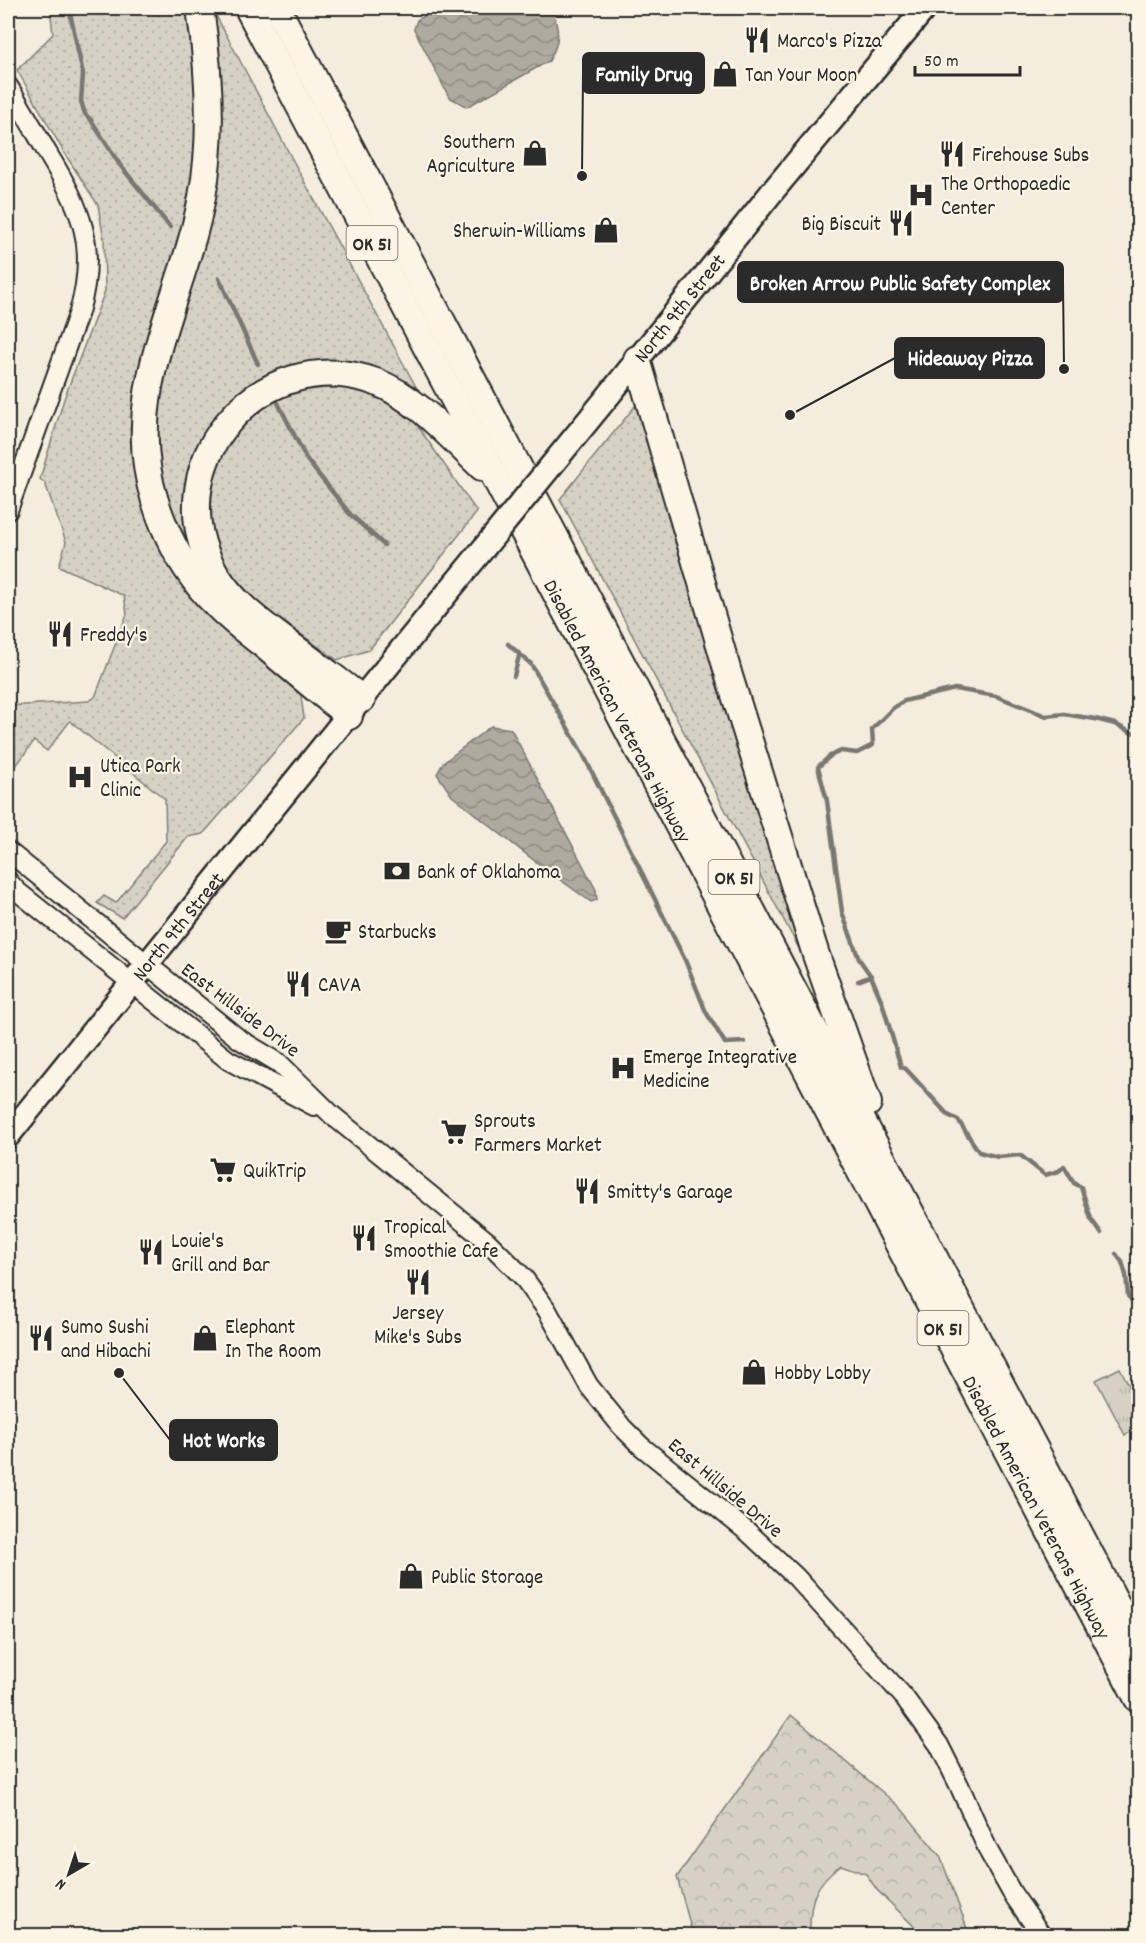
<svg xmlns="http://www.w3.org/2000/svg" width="1146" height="1943" font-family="Dekko,sans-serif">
<defs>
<pattern id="grass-dots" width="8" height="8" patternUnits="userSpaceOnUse" patternTransform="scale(1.5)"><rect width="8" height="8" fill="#d6d1c4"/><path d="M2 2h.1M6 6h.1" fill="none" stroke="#b8b4a9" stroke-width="1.8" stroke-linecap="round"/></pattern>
<pattern id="forest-crowns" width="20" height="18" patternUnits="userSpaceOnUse" patternTransform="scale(1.5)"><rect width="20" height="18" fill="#d6d1c4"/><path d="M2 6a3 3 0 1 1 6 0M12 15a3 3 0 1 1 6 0" fill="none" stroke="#b8b4a9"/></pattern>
<pattern id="park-tufts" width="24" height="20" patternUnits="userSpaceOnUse" patternTransform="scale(1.5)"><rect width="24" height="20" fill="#d6d1c4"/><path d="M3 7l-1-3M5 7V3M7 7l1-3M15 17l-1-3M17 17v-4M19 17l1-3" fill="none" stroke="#b8b4a9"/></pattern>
<pattern id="water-waves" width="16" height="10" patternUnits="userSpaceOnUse" patternTransform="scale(1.5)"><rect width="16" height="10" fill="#afaaa0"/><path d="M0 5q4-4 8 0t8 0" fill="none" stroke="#8f8b83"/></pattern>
</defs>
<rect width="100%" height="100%" fill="#f4edde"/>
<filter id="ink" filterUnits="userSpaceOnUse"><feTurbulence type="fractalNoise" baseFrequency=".0167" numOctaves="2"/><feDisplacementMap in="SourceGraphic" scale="12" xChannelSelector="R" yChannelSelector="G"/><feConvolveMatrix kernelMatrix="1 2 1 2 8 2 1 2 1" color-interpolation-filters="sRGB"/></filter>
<g filter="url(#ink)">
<g fill="url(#grass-dots)" stroke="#807e78" stroke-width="1.5">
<path d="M 50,8 L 188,8 L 198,82 L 200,142 L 185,226 L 136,468 L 147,520 L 172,568 L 219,626 L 300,689 L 304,718 L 203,834 L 188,837 L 122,918 L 97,903 L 104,896 L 116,903 L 166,841 L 165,799 L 70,721 L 47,751 L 34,741 L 8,777 L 8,706 L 89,701 L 95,697 L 127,614 L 124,596 L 59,566 L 66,542 L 45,483 L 40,479 L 64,399 L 105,291 L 104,240 L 98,205 L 65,154 L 17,70 L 53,34 Z"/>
<path d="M 212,8 L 297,168 L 427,407 L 407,390 L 275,378 L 192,484 L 232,612 L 168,522 L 150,413 L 191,268 Z"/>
<path d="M 346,386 L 382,400 L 415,422 L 477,512 L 369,650 L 337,660 L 245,594 L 232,578 L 214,541 L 210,506 L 218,461 L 240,429 L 262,407 L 297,391 Z"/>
<path d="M 635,406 L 642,419 L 804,958 L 560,499 Z"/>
</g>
<path fill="url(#forest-crowns)" stroke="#807e78" stroke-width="1.5" d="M 791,1715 L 900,1807 L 940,1856 L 965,1922 L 968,1935 L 923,1935 L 877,1890 L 866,1874 L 841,1865 C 814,1883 809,1903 810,1935 L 693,1935 L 677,1877 Z"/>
<path fill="url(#park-tufts)" stroke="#807e78" stroke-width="1.5" d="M 1120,1368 L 1138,1403 L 1138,1428 L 1125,1435 L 1096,1380 Z"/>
<g fill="url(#water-waves)" stroke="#7a7771" stroke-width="1.5">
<path d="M 438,8 L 552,8 C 559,30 561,40 549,61 L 467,107 L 449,97 L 414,29 L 417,20 Z"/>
<path d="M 491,726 L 511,729 L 596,890 L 597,900 L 591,902 L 541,866 L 452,796 L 437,774 L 443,763 Z"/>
</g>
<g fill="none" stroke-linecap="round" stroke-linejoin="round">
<g stroke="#7a7771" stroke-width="4.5">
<path d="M 69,8 L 83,74 L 81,101 L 85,114 L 91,120 L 120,165 L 170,227"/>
<path d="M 219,278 L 258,364"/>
<path d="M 278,403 L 307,460 L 350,514 L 384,545"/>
<path d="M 508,644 L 531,664 L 584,756 L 685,960 L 706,1012 L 725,1043 L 744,1042"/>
<path d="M 514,676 L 519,656"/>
<path d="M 858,981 L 871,976"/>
<path d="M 1101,1233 L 1091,1219 L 1081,1187 L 1074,1183 L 1064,1166 L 1059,1171 L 1045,1175 L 1020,1155 L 998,1157 L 979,1152 L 958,1120 L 948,1115 L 906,1069 L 901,1067 L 882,1002 L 871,976 L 859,959 L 842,912 L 827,801 L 818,767 L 830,756 L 841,751 L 857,753 L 873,745 L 872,729 L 893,708 L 904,701 L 955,689 L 996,696 L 1046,716 L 1064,714 L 1095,719 L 1115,724 L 1132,733"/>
<path d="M 1116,1254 L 1122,1262 L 1126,1275 L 1128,1296 L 1135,1304 L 1138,1321"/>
</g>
<g stroke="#2b2b2b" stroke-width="22">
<g id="minor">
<path d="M 8,86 C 22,108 35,131 48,154 C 82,210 98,246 79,312 L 8,510"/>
<path d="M 8,851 L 239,1039 L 279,1063 L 332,1115 L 488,1242 L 523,1277 L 547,1310 L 589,1386 L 622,1427 L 641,1446 L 749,1533 L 796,1577 L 904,1697 L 939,1745 L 959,1785 L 989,1852 L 1012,1893 L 1042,1936"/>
<path d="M 8,881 L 17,891 L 228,1060 L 314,1106"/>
</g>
</g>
<g stroke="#2b2b2b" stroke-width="27">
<g id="major">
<path id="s1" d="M 609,395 L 772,192 L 925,8"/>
<path id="s2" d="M 8,1136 L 434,609"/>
</g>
</g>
<g stroke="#2b2b2b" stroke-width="30">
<g id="highway">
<path d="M 200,8 C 209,69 214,135 202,197 C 183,301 120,392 155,501 C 165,533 180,562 201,588 C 220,611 242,628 265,646 C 293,670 321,693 349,716"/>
<path id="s3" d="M 248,8 L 1138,1699"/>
<path d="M 277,8 L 1138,1645"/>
<path d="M 637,359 L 729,676 L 816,955 L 868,1103"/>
<path d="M 362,699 C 338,681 314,662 289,644 C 263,624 235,605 217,576 C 151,469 259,339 376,382 C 416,397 451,438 482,467"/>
</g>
</g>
<use href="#minor" stroke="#fcf5e5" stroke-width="18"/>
<use href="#major" stroke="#fcf5e5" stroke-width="22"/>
<use href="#highway" stroke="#fcf5e5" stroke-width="26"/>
<g stroke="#2b2b2b" stroke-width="27" stroke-linecap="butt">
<path id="major-bridge" d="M 434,609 L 609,395"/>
</g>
<use href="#major-bridge" stroke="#fcf5e5" stroke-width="22"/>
</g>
</g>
<defs>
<g id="restaurant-bare" transform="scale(2.07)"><path d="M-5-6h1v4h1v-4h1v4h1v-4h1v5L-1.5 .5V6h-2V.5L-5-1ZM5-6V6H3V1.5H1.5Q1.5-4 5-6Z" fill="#2b2b2b" stroke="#fcf5e5" stroke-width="2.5" paint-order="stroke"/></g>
<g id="shop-bare" transform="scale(2.07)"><path d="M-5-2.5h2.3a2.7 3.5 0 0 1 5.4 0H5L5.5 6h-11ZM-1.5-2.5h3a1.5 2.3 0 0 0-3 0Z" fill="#2b2b2b" stroke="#fcf5e5" stroke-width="2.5" paint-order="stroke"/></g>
<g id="hospital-bare" transform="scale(2.07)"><path d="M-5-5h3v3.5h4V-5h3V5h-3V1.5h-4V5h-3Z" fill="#2b2b2b" stroke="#fcf5e5" stroke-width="2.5" paint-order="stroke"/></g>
<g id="bank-bare" transform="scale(2.07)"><path d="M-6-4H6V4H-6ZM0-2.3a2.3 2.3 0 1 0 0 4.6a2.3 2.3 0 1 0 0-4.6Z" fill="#2b2b2b" stroke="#fcf5e5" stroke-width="2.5" paint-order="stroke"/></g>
<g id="cafe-bare" transform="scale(2.07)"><path d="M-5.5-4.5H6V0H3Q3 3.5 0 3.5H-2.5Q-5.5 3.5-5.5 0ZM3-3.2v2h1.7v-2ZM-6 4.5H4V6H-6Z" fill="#2b2b2b" stroke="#fcf5e5" stroke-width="2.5" paint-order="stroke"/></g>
<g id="supermarket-bare" transform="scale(2.07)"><path d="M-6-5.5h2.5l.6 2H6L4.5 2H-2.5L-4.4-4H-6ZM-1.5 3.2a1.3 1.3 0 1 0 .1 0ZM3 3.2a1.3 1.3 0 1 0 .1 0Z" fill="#2b2b2b" stroke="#fcf5e5" stroke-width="2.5" paint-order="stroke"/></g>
</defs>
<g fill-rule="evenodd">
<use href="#restaurant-bare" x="757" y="40"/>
<use href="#shop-bare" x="725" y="74"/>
<use href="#shop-bare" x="535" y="153"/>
<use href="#restaurant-bare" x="952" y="154"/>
<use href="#hospital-bare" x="921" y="195"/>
<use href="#restaurant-bare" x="901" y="223"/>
<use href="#shop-bare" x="606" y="230"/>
<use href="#restaurant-bare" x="60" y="634"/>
<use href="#hospital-bare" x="80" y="777"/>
<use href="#bank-bare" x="397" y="871"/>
<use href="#cafe-bare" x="338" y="931"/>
<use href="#restaurant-bare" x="298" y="984"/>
<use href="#hospital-bare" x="623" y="1068"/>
<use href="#supermarket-bare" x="454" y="1132"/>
<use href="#supermarket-bare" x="223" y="1170"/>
<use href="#restaurant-bare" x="587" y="1191"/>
<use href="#restaurant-bare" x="364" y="1238"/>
<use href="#restaurant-bare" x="151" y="1252"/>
<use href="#restaurant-bare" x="418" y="1282"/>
<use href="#restaurant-bare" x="41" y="1338"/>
<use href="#shop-bare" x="205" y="1338"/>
<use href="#shop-bare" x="754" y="1372"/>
<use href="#shop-bare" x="411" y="1576"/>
</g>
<g text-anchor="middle" stroke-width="4.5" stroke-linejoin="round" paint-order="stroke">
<g fill="#fcf5e5" stroke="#6a6863" stroke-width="1.5">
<rect x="346.5" y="226" width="51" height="34" rx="4.5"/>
<rect x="708.5" y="860" width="51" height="34" rx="4.5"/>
<rect x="917.5" y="1311" width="51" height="34" rx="4.5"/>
</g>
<g font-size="20" font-weight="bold" fill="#2b2b2b">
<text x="372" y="250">OK 51</text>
<text x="734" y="884">OK 51</text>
<text x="943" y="1335">OK 51</text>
</g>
<g font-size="21" fill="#2b2b2b" stroke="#fcf5e5" text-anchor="start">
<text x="777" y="47">Marco's Pizza</text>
<text x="745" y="81">Tan Your Moon</text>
<text x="515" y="148" text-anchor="end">Southern<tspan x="515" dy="24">Agriculture</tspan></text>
<text x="972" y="161">Firehouse Subs</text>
<text x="941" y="190">The Orthopaedic<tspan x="941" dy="24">Center</tspan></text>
<text x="881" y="230" text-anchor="end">Big Biscuit</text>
<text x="586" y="237" text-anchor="end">Sherwin-Williams</text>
<text x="80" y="641">Freddy's</text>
<text x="100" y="772">Utica Park<tspan x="100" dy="24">Clinic</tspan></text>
<text x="417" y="878">Bank of Oklahoma</text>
<text x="358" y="938">Starbucks</text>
<text x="318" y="991">CAVA</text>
<text x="643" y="1063">Emerge Integrative<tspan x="643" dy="24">Medicine</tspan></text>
<text x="474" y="1127">Sprouts<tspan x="474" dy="24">Farmers Market</tspan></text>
<text x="243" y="1177">QuikTrip</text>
<text x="607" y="1198">Smitty's Garage</text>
<text x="384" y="1233">Tropical<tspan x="384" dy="24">Smoothie Cafe</tspan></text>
<text x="171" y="1247">Louie's<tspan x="171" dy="24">Grill and Bar</tspan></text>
<text x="418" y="1319" text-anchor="middle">Jersey<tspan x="418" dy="24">Mike's Subs</tspan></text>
<text x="61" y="1333">Sumo Sushi<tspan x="61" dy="24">and Hibachi</tspan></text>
<text x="225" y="1333">Elephant<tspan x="225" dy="24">In The Room</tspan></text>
<text x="774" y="1379">Hobby Lobby</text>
<text x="431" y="1583">Public Storage</text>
</g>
<g font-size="21" fill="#2b2b2b" stroke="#fcf5e5">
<text dy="7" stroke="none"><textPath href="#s1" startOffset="112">North 9th Street</textPath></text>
<text dy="7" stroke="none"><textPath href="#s3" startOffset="794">Disabled American Veterans Highway</textPath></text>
<text dy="7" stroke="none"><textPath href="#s2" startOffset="270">North 9th Street</textPath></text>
<text transform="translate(241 1009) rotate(37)" y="7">East Hillside Drive</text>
<text transform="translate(726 1487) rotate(40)" y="7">East Hillside Drive</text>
<text dy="7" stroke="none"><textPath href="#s3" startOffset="1694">Disabled American Veterans Highway</textPath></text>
</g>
</g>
<path fill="none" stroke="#2b2b2b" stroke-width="2" d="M582 176L583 73M1064 369L1063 282M790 415L895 358M119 1373L170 1440"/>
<g fill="#2b2b2b" stroke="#fcf5e5" stroke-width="2">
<circle cx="582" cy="176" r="6"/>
<circle cx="1064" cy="369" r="6"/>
<circle cx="790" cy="415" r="6"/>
<circle cx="119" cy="1373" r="6"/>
</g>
<g fill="#2b2b2b" stroke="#2b2b2b" stroke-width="2">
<rect x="583" y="53" width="121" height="40" rx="6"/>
<rect x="738" y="262" width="325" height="40" rx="6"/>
<rect x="895" y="338" width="149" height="40" rx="6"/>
<rect x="170" y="1420" width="107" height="40" rx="6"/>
</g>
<g font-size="22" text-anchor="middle" font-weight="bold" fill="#fff">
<text x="644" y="81">Family Drug</text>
<text x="900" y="290">Broken Arrow Public Safety Complex</text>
<text x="970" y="365">Hideaway Pizza</text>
<text x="224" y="1447">Hot Works</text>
</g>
<rect width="1146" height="1943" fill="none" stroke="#fcf5e5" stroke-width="30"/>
<rect x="15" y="15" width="1116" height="1913" fill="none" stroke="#2b2b2b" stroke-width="2" filter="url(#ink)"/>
<g transform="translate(69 1874) rotate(219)" stroke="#fcf5e5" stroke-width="4.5" paint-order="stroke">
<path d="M0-4.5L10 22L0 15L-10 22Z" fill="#2b2b2b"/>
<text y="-9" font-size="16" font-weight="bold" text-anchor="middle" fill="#2b2b2b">N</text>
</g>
<path d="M915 66v9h105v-9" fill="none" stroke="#2b2b2b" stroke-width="3"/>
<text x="924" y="66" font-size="18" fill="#2b2b2b" stroke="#fcf5e5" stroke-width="4.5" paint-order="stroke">50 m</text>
</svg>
